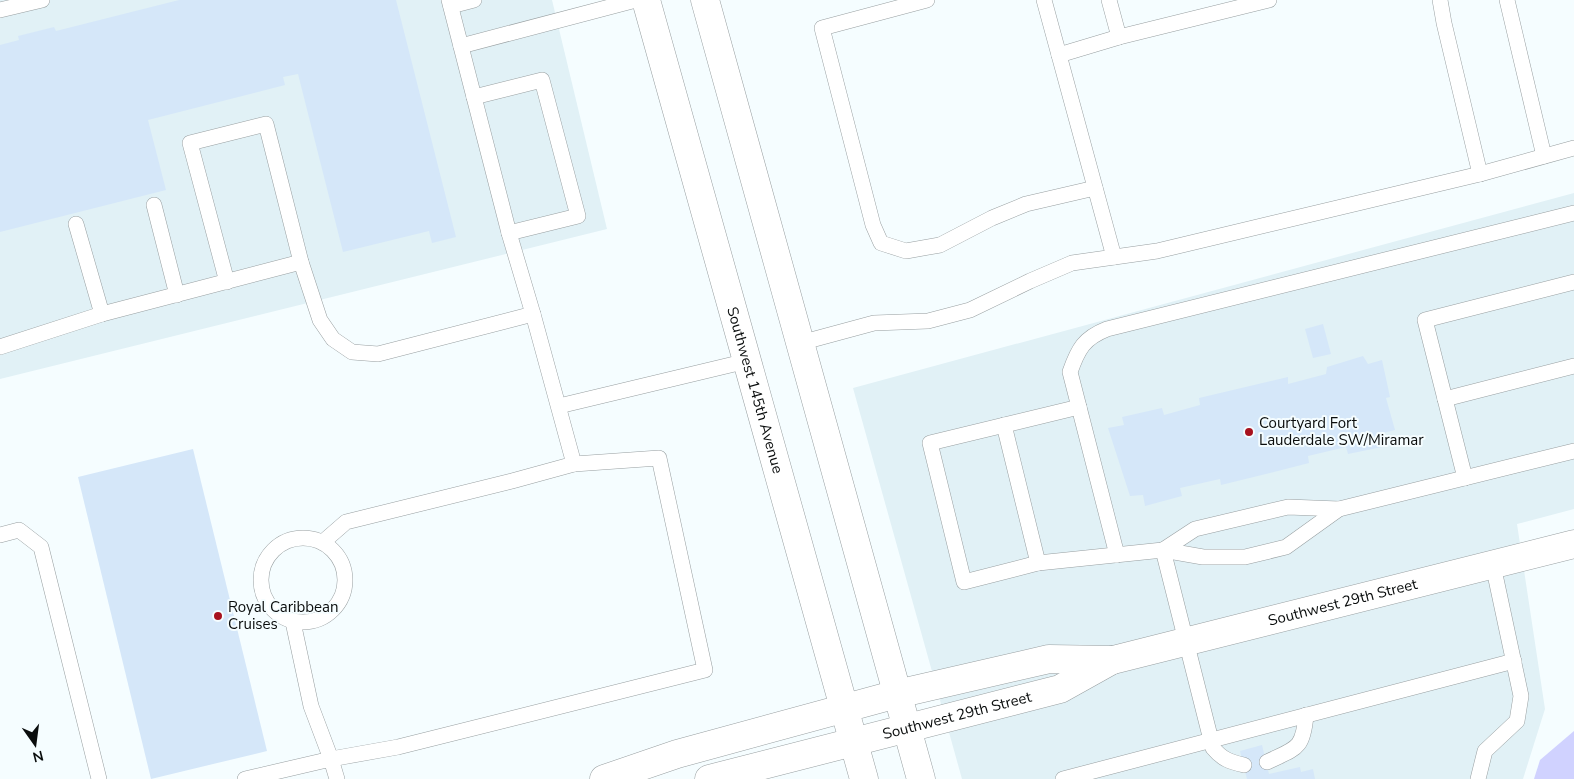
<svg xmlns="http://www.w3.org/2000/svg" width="1574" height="779" font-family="'Nunito Sans',sans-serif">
<rect width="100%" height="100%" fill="#f5fdff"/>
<g fill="#e1f1f6">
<path d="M 0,0 L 552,0 L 607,229 L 0,379 Z"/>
<path d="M 1574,193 L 1574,509 L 1517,524 L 1545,709 L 1523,779 L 962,779 L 853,388 Z"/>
</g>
<path fill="#d0d2ff" d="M 1574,731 L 1574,779 L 1534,779 L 1540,760 Z"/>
<g fill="#d5e7f9">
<path d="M 179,0 L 396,0 L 456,237 L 432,243 L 429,231 L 343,252 L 298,74 L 283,77 L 285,85 L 148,120 L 166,190 L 0,232 L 0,45 L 19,40 L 18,36 L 54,27 L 56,31 Z"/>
<path d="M 1323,324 L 1331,354 L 1313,358 L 1305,329 Z"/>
<path d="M 1363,356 L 1368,364 L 1382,360 L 1390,397 L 1386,398 L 1395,430 L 1383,433 L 1387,446 L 1348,454 L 1346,447 L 1308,456 L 1309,463 L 1274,472 L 1221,485 L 1220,479 L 1180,488 L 1182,496 L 1145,506 L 1143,495 L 1130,496 L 1108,428 L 1124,425 L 1122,417 L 1162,408 L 1164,415 L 1200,405 L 1199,398 L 1288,377 L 1288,384 L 1326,374 L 1327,367 Z"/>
<path d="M 193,449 L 267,751 L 151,779 L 78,477 Z"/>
<path d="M 1262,745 L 1269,774 L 1300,767 L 1301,772 L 1313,769 L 1315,779 L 1247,779 L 1240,751 Z"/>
</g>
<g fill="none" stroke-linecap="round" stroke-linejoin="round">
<g stroke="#989fa1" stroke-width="16">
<g id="service">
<path d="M 927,0 L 822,28 L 873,225 L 881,243 L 906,251 L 940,245 L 992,218 L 1026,204 L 1095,188"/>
<path d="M 1044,0 L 1114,257"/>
<path d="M 1109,0 L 1119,37"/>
<path d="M 1440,0 L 1444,23 L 1480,174"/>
<path d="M 1507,0 L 1544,156"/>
<path d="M 451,6 L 474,0"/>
<path d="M 0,10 L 42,0"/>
<path d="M 461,46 L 636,0"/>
<path d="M 1059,55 L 1119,37 L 1269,0"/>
<path d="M 474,97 L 542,80 L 578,216 L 509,233"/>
<path d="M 154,205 L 177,295"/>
<path d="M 76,224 L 102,314"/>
<path d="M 227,282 L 190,143 L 266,124 L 301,262 L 320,320 L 333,339 L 352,352 L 378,354 L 533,314"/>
<path d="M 800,343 L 874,323 L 928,321 L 970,310 L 1030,281 L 1072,263 L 1157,251 L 1480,174 L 1574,148"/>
<path d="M 0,347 L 102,314 L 301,262"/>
<path d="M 1445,399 L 1574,366"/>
<path d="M 559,406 L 747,361"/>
<path d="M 1079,407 L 930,443 L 964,582 L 1038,563 L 1163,550 L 1203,557 L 1245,557 L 1286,547 L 1339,509"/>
<path d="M 1004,425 L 1038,563"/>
<path d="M 1465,478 L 1425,320 L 1574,282"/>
<path d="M 0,535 L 19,530 L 41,547 L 99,779"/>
<circle cx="303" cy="580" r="42"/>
<path d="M 323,542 L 346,522 L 512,481 L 574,464 L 533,314 L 509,233 L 449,0"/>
<path d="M 1163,550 L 1195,529 L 1288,507 L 1339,509 L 1574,451"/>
<path d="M 1163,550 L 1213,748 C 1222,759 1230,762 1244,765"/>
<path d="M 1117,555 L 1070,372 C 1078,349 1084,338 1107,329 L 1574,213"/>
<path d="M 293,622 L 311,706 L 331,759 L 398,747 L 705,670 L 659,458 L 574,464"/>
<path d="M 1267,762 C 1296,748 1303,750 1306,715"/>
<path d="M 245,779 L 331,759 L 337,779"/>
<path d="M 1063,779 L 1514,661"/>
<path d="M 1478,779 L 1485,751 L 1517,721 L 1521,696 L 1493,565"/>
</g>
</g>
<g stroke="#989fa1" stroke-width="29">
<g id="minor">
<path id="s1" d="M 604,779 L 677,754 L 897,694 L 1049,659 L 1113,660 L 1574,544"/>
<path id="s2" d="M 709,779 L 1060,689 L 1112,660"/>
</g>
</g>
<g stroke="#989fa1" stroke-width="29">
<g id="tertiary">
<path id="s3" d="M 646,0 L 864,779"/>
<path d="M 705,0 L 921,779"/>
</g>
</g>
<use href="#service" stroke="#fff" stroke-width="15"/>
<use href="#minor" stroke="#fff" stroke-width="28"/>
<use href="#tertiary" stroke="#fff" stroke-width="28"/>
</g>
<g fill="#a7111e" stroke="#f5fdff" stroke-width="2">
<circle cx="1249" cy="432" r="5"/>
<circle cx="218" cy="616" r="5"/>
</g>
<g text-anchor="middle" stroke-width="4" stroke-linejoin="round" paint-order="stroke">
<g font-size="15" fill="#0a0d0d" stroke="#f5fdff">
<text dy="5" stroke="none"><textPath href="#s3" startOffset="405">Southwest 145th Avenue</textPath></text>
<text dy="5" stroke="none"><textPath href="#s1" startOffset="762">Southwest 29th Street</textPath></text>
<text dy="5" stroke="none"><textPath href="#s2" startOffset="256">Southwest 29th Street</textPath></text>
</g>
<g font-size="15" fill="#0a0d0d" stroke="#f5fdff" text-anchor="start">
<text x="1259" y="428">Courtyard Fort<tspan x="1259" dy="17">Lauderdale SW/Miramar</tspan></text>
<text x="228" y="612">Royal Caribbean<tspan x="228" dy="17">Cruises</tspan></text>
</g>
</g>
<g transform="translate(35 744) rotate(166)" stroke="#f5fdff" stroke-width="4" paint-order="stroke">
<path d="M0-4L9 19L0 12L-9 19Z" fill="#0a0d0d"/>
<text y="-8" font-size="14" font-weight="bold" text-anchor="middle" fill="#0a0d0d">N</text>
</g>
</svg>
